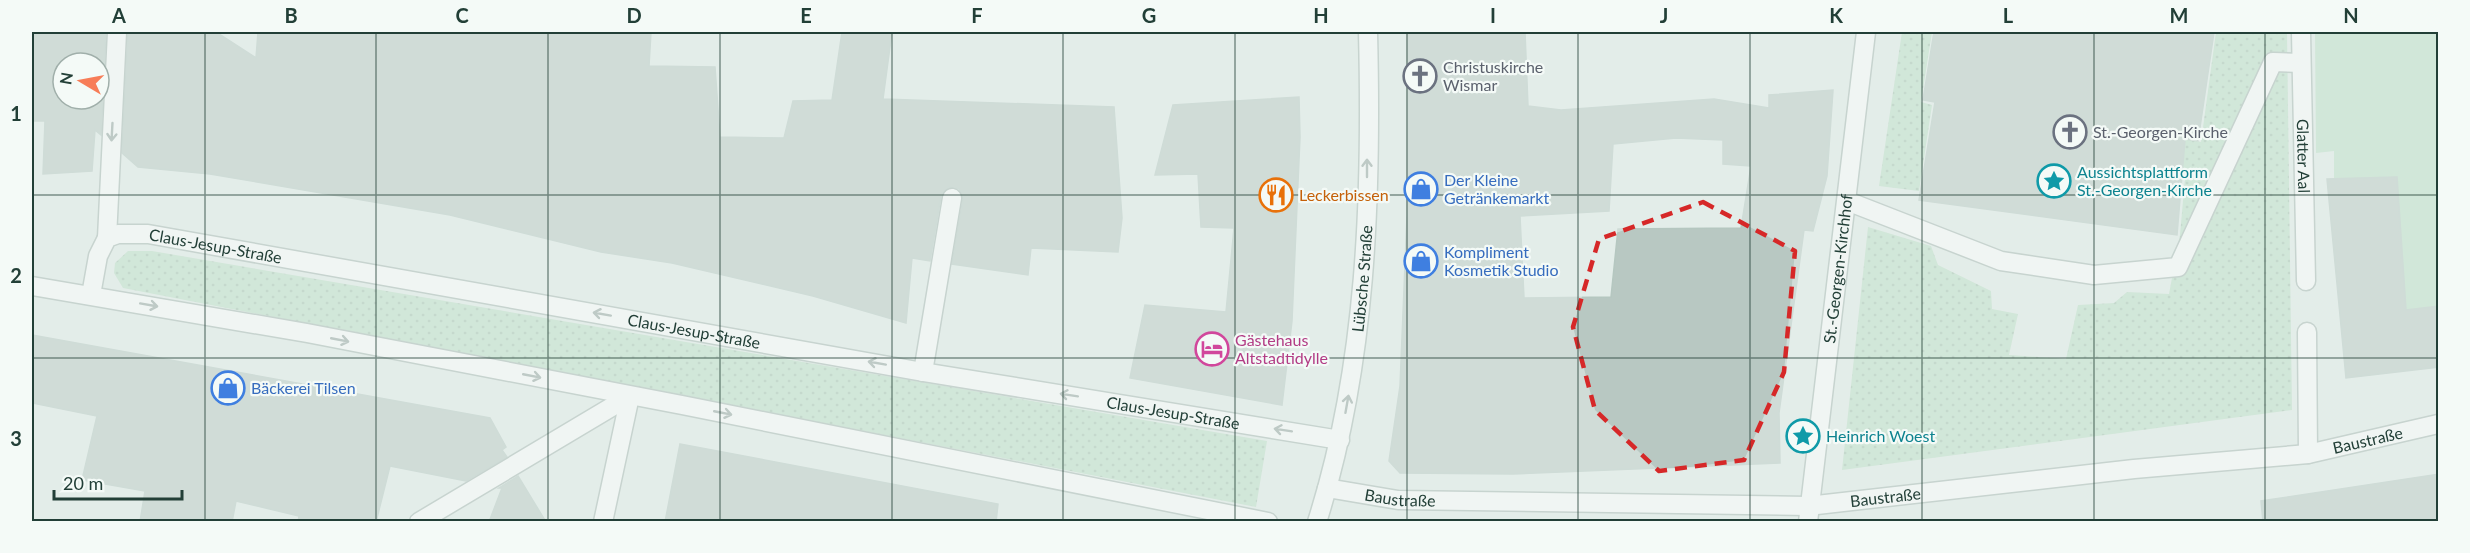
<svg xmlns="http://www.w3.org/2000/svg" width="2470" height="553" font-family="Lato,sans-serif">
<defs>
<pattern id="grass-dots" width="8" height="8" patternUnits="userSpaceOnUse" patternTransform="scale(1.5)"><rect width="8" height="8" fill="#bbdfc5"/><path d="M2 2h.1M6 6h.1" fill="none" stroke="#a0c0aa" stroke-width="1.8" stroke-linecap="round"/></pattern>
</defs>
<rect width="100%" height="100%" fill="#e3ede9"/>
<g fill="url(#grass-dots)">
<path d="M 1902,32 L 1932,32 L 1921,102 L 1932,105 L 1919,191 L 1879,186 Z"/>
<path d="M 2216,32 L 2287,32 L 2292,410 L 1842,470 L 1868,227 L 1931,246 L 1938,265 L 1991,291 L 1992,309 L 2018,314 L 2009,355 L 2066,359 L 2078,305 L 2114,303 L 2127,292 L 2169,294 L 2180,235 L 2185,178 L 2179,177 L 2184,138 L 2201,142 Z"/>
<path d="M 128,251 L 152,251 L 1267,441 L 1256,507 L 123,288 L 114,273 L 115,263 Z"/>
</g>
<path fill="#bbdfc5" d="M 2315,32 L 2438,32 L 2438,306 L 2406,310 L 2397,177 L 2334,179 L 2334,151 L 2316,153 Z"/>
<g fill="#b8c8c2" stroke="#b5c7c0" stroke-width="1.5" fill-rule="evenodd">
<path d="M 32,32 L 106,32 L 101,135 L 95,130 L 92,171 L 43,174 L 45,121 L 32,121 ZM 63,63 L 99,63 L 99,99 L 63,99 Z"/>
<path d="M 128,32 L 216,32 L 256,58 L 258,32 L 651,32 L 649,66 L 715,67 L 720,137 L 784,138 L 793,101 L 832,100 L 842,32 L 892,32 L 883,99 L 1114,107 L 1122,218 L 1118,252 L 1031,248 L 1028,275 L 952,264 L 963,199 L 959,189 L 949,187 L 941,196 L 930,261 L 912,258 L 906,323 L 813,296 L 672,263 L 601,252 L 450,215 L 210,174 L 138,167 L 122,153 Z"/>
<path d="M 1407,32 L 1525,32 L 1528,106 L 1561,110 L 1714,99 L 1769,108 L 1769,95 L 1833,90 L 1827,176 L 1813,231 L 1804,230 L 1779,413 L 1780,463 L 1513,474 L 1400,473 L 1389,461 L 1400,386 L 1407,216 ZM 1676,138 L 1723,140 L 1723,164 L 1751,166 L 1741,228 L 1618,229 L 1611,297 L 1524,298 L 1520,216 L 1609,211 L 1613,144 Z"/>
<path d="M 1934,32 L 2214,32 L 2198,141 L 2185,139 L 2177,235 L 1919,200 L 1935,102 L 1923,100 Z"/>
<path d="M 1299,97 L 1300,137 L 1292,321 L 1282,405 L 1130,378 L 1145,305 L 1226,312 L 1234,228 L 1201,227 L 1198,174 L 1155,175 L 1173,105 Z"/>
<path d="M 2397,177 L 2406,310 L 2439,306 L 2439,367 L 2346,378 L 2327,179 Z"/>
<path d="M 32,335 L 490,418 L 506,447 L 502,450 L 507,457 L 466,481 L 390,466 L 376,522 L 298,522 L 299,516 L 236,501 L 232,522 L 140,522 L 145,491 L 82,480 L 97,416 L 32,403 Z"/>
<path d="M 680,444 L 998,504 L 996,522 L 665,522 Z"/>
<path d="M 2439,474 L 2439,522 L 2263,522 L 2261,501 Z"/>
<path d="M 518,476 L 546,522 L 489,522 L 502,488 L 499,488 Z"/>
</g>
<g fill="none" stroke-linecap="round" stroke-linejoin="round">
<g stroke="#a5b5b0" stroke-width="21">
<g id="service">
<path d="M 1847,201 L 2001,261 L 2094,275 L 2178,267 L 2273,62 L 2301,63"/>
<path d="M 923,372 L 952,198"/>
<path d="M 419,522 L 630,396"/>
</g>
</g>
<g stroke="#a5b5b0" stroke-width="21">
<g id="pedestrian">
<path id="s1" d="M 2301,32 L 2306,281"/>
<path d="M 2307,332 L 2308,454"/>
</g>
</g>
<g stroke="#a5b5b0" stroke-width="21">
<g id="minor">
<path d="M 107,238 L 117,32"/>
<path d="M 32,286 L 307,333 L 682,405 L 1268,522"/>
<path id="s2" d="M 91,295 L 98,256 L 107,238 L 118,234 L 148,234 L 923,372 L 1340,440"/>
<path id="s3" d="M 1327,488 L 1398,500 L 1808,506 L 2134,469 L 2308,454 L 2438,424"/>
<path d="M 603,522 L 630,396"/>
<path id="s4" d="M 1317,522 C 1367,365 1372,195 1368,32"/>
<path id="s5" d="M 1808,522 L 1866,32"/>
</g>
</g>
<use href="#service" stroke="#fff" stroke-width="18"/>
<use href="#pedestrian" stroke="#fff" stroke-width="18"/>
<use href="#minor" stroke="#fff" stroke-width="18"/>
</g>
<defs><path id="oneway-shaft" d="M-6 0H5M1.5-3L5.5 0L1.5 3" fill="none" stroke-width="1.6" stroke-linecap="round" stroke-linejoin="round" transform="scale(1.5)"/></defs>
<g stroke="#909f9b">
<use href="#oneway-shaft" transform="translate(112 132) rotate(93)"/>
<use href="#oneway-shaft" transform="translate(1367 168) rotate(-90)"/>
<use href="#oneway-shaft" transform="translate(149 305) rotate(10)"/>
<use href="#oneway-shaft" transform="translate(602 314) rotate(-170)"/>
<use href="#oneway-shaft" transform="translate(340 340) rotate(11)"/>
<use href="#oneway-shaft" transform="translate(877 363) rotate(-170)"/>
<use href="#oneway-shaft" transform="translate(532 376) rotate(11)"/>
<use href="#oneway-shaft" transform="translate(1069 395) rotate(-171)"/>
<use href="#oneway-shaft" transform="translate(1347 404) rotate(-80)"/>
<use href="#oneway-shaft" transform="translate(723 413) rotate(11)"/>
<use href="#oneway-shaft" transform="translate(1283 430) rotate(-171)"/>
</g>
<path d="M0 0H2470V553H0ZM 1703,202 L 1795,251 L 1784,372 L 1744,460 L 1659,471 L 1595,410 L 1573,327 L 1599,239 Z" fill="#e3ede9" fill-opacity=".55" fill-rule="evenodd"/>
<path fill="none" stroke="#d62828" stroke-width="4.5" stroke-dasharray="12 8" stroke-linejoin="round" d="M 1703,202 L 1795,251 L 1784,372 L 1744,460 L 1659,471 L 1595,410 L 1573,327 L 1599,239 Z"/>
<path fill="none" stroke="#223f37" stroke-width="1.5" stroke-opacity="0.55" d="M 205,32 L 205,522M 376,32 L 376,522M 548,32 L 548,522M 720,32 L 720,522M 892,32 L 892,522M 1063,32 L 1063,522M 1235,32 L 1235,522M 1407,32 L 1407,522M 1578,32 L 1578,522M 1750,32 L 1750,522M 1922,32 L 1922,522M 2094,32 L 2094,522M 2265,32 L 2265,522M 32,195 L 2438,195M 32,358 L 2438,358"/>
<defs>
<g id="church-ring" transform="scale(1.725)"><circle r="9.5" fill="#f4faf7" stroke="#6b7280" stroke-width="1.5"/><path d="M-1.2-6h2.4v3.5h3.3v2.4h-3.3V6h-2.4V-.1h-3.3v-2.4h3.3Z" fill="#6b7280"/></g>
<g id="sight-ring" transform="scale(1.725)"><circle r="9.5" fill="#f4faf7" stroke="#0f9aa8" stroke-width="1.5"/><path d="M0-6L1.8-2.2L6-1.7L2.9 1.2L3.7 5.4L0 3.3L-3.7 5.4L-2.9 1.2L-6-1.7L-1.8-2.2Z" fill="#0f9aa8"/></g>
<g id="shop-ring" transform="scale(1.725)"><circle r="9.5" fill="#f4faf7" stroke="#3f7fe0" stroke-width="1.5"/><path d="M-5-2.5h2.3a2.7 3.5 0 0 1 5.4 0H5L5.5 6h-11ZM-1.5-2.5h3a1.5 2.3 0 0 0-3 0Z" fill="#3f7fe0"/></g>
<g id="restaurant-ring" transform="scale(1.725)"><circle r="9.5" fill="#f4faf7" stroke="#e8710a" stroke-width="1.5"/><path d="M-5-6h1v4h1v-4h1v4h1v-4h1v5L-1.5 .5V6h-2V.5L-5-1ZM5-6V6H3V1.5H1.5Q1.5-4 5-6Z" fill="#e8710a"/></g>
<g id="hotel-ring" transform="scale(1.725)"><circle r="9.5" fill="#f4faf7" stroke="#d1479c" stroke-width="1.5"/><path d="M-6-4.5h1.5V1H6V5H4.5V3h-9V5H-6ZM-4 0a1.8 1.8 0 1 1 3.6 0ZM.5 0V-2.5h3Q6-2.5 6 0Z" fill="#d1479c"/></g>
</defs>
<g fill-rule="evenodd">
<use href="#church-ring" x="1420" y="76"/>
<use href="#church-ring" x="2070" y="132"/>
<use href="#sight-ring" x="2054" y="181"/>
<use href="#shop-ring" x="1421" y="189"/>
<use href="#restaurant-ring" x="1276" y="195"/>
<use href="#shop-ring" x="1421" y="261"/>
<use href="#hotel-ring" x="1212" y="349"/>
<use href="#shop-ring" x="228" y="388"/>
<use href="#sight-ring" x="1803" y="436"/>
</g>
<g text-anchor="middle" stroke-width="4.5" stroke-linejoin="round" paint-order="stroke">
<g font-size="16" fill="#5b616d" stroke="#f4faf7" text-anchor="start">
<text x="1443" y="73">Christuskirche<tspan x="1443" dy="18">Wismar</tspan></text>
<text x="2093" y="138">St.-Georgen-Kirche</text>
</g>
<g font-size="16" fill="#223f37" stroke="#f4faf7">
<text dy="6" stroke="none"><textPath href="#s1" startOffset="124">Glatter Aal</textPath></text>
<text dy="6" stroke="none"><textPath href="#s2" startOffset="170">Claus-Jesup-Straße</textPath></text>
<text dy="6" stroke="none"><textPath href="#s5" startOffset="255">St.-Georgen-Kirchhof</textPath></text>
<text dy="6" stroke="none"><textPath href="#s4" startOffset="248">Lübsche Straße</textPath></text>
<text dy="6" stroke="none"><textPath href="#s2" startOffset="656">Claus-Jesup-Straße</textPath></text>
<text dy="6" stroke="none"><textPath href="#s2" startOffset="1142">Claus-Jesup-Straße</textPath></text>
<text dy="6" stroke="none"><textPath href="#s3" startOffset="1046">Baustraße</textPath></text>
<text dy="6" stroke="none"><textPath href="#s3" startOffset="74">Baustraße</textPath></text>
<text dy="6" stroke="none"><textPath href="#s3" startOffset="560">Baustraße</textPath></text>
</g>
<g font-size="16" fill="#0d838f" stroke="#f4faf7" text-anchor="start">
<text x="2077" y="178">Aussichtsplattform<tspan x="2077" dy="18">St.-Georgen-Kirche</tspan></text>
<text x="1826" y="442">Heinrich Woest</text>
</g>
<g font-size="16" fill="#366cbe" stroke="#f4faf7" text-anchor="start">
<text x="1444" y="186">Der Kleine<tspan x="1444" dy="18">Getränkemarkt</tspan></text>
<text x="1444" y="258">Kompliment<tspan x="1444" dy="18">Kosmetik Studio</tspan></text>
<text x="251" y="394">Bäckerei Tilsen</text>
</g>
<g font-size="16" fill="#c56008" stroke="#f4faf7" text-anchor="start">
<text x="1299" y="201">Leckerbissen</text>
</g>
<g font-size="16" fill="#b23c85" stroke="#f4faf7" text-anchor="start">
<text x="1235" y="346">Gästehaus<tspan x="1235" dy="18">Altstadtidylle</tspan></text>
</g>
</g>
<rect width="2470" height="553" fill="none" stroke="#f4faf7" stroke-width="66"/>
<g transform="translate(81 81) rotate(280)"><circle r="28" fill="#f4faf7" stroke="#a0afaa" stroke-width="1.5"/>
<path d="M0-4.5L10 22L0 15L-10 22Z" fill="#f77d58"/>
<text y="-9" font-size="16" font-weight="bold" text-anchor="middle" fill="#223f37">N</text>
</g>
<path d="M54 490v9h128v-9" fill="none" stroke="#223f37" stroke-width="3"/>
<text x="63" y="490" font-size="18" fill="#223f37" stroke="#f4faf7" stroke-width="4.5" paint-order="stroke">20 m</text>
<rect x="33" y="33" width="2404" height="487" fill="none" stroke="#223f37" stroke-width="2"/>
<g font-size="20" text-anchor="middle" font-weight="bold" fill="#223f37">
<text x="119" y="23">A</text>
<text x="291" y="23">B</text>
<text x="462" y="23">C</text>
<text x="634" y="23">D</text>
<text x="806" y="23">E</text>
<text x="977" y="23">F</text>
<text x="1149" y="23">G</text>
<text x="1321" y="23">H</text>
<text x="1493" y="23">I</text>
<text x="1664" y="23">J</text>
<text x="1836" y="23">K</text>
<text x="2008" y="23">L</text>
<text x="2179" y="23">M</text>
<text x="2351" y="23">N</text>
<text x="16" y="121">1</text>
<text x="16" y="283">2</text>
<text x="16" y="446">3</text>
</g>
</svg>
